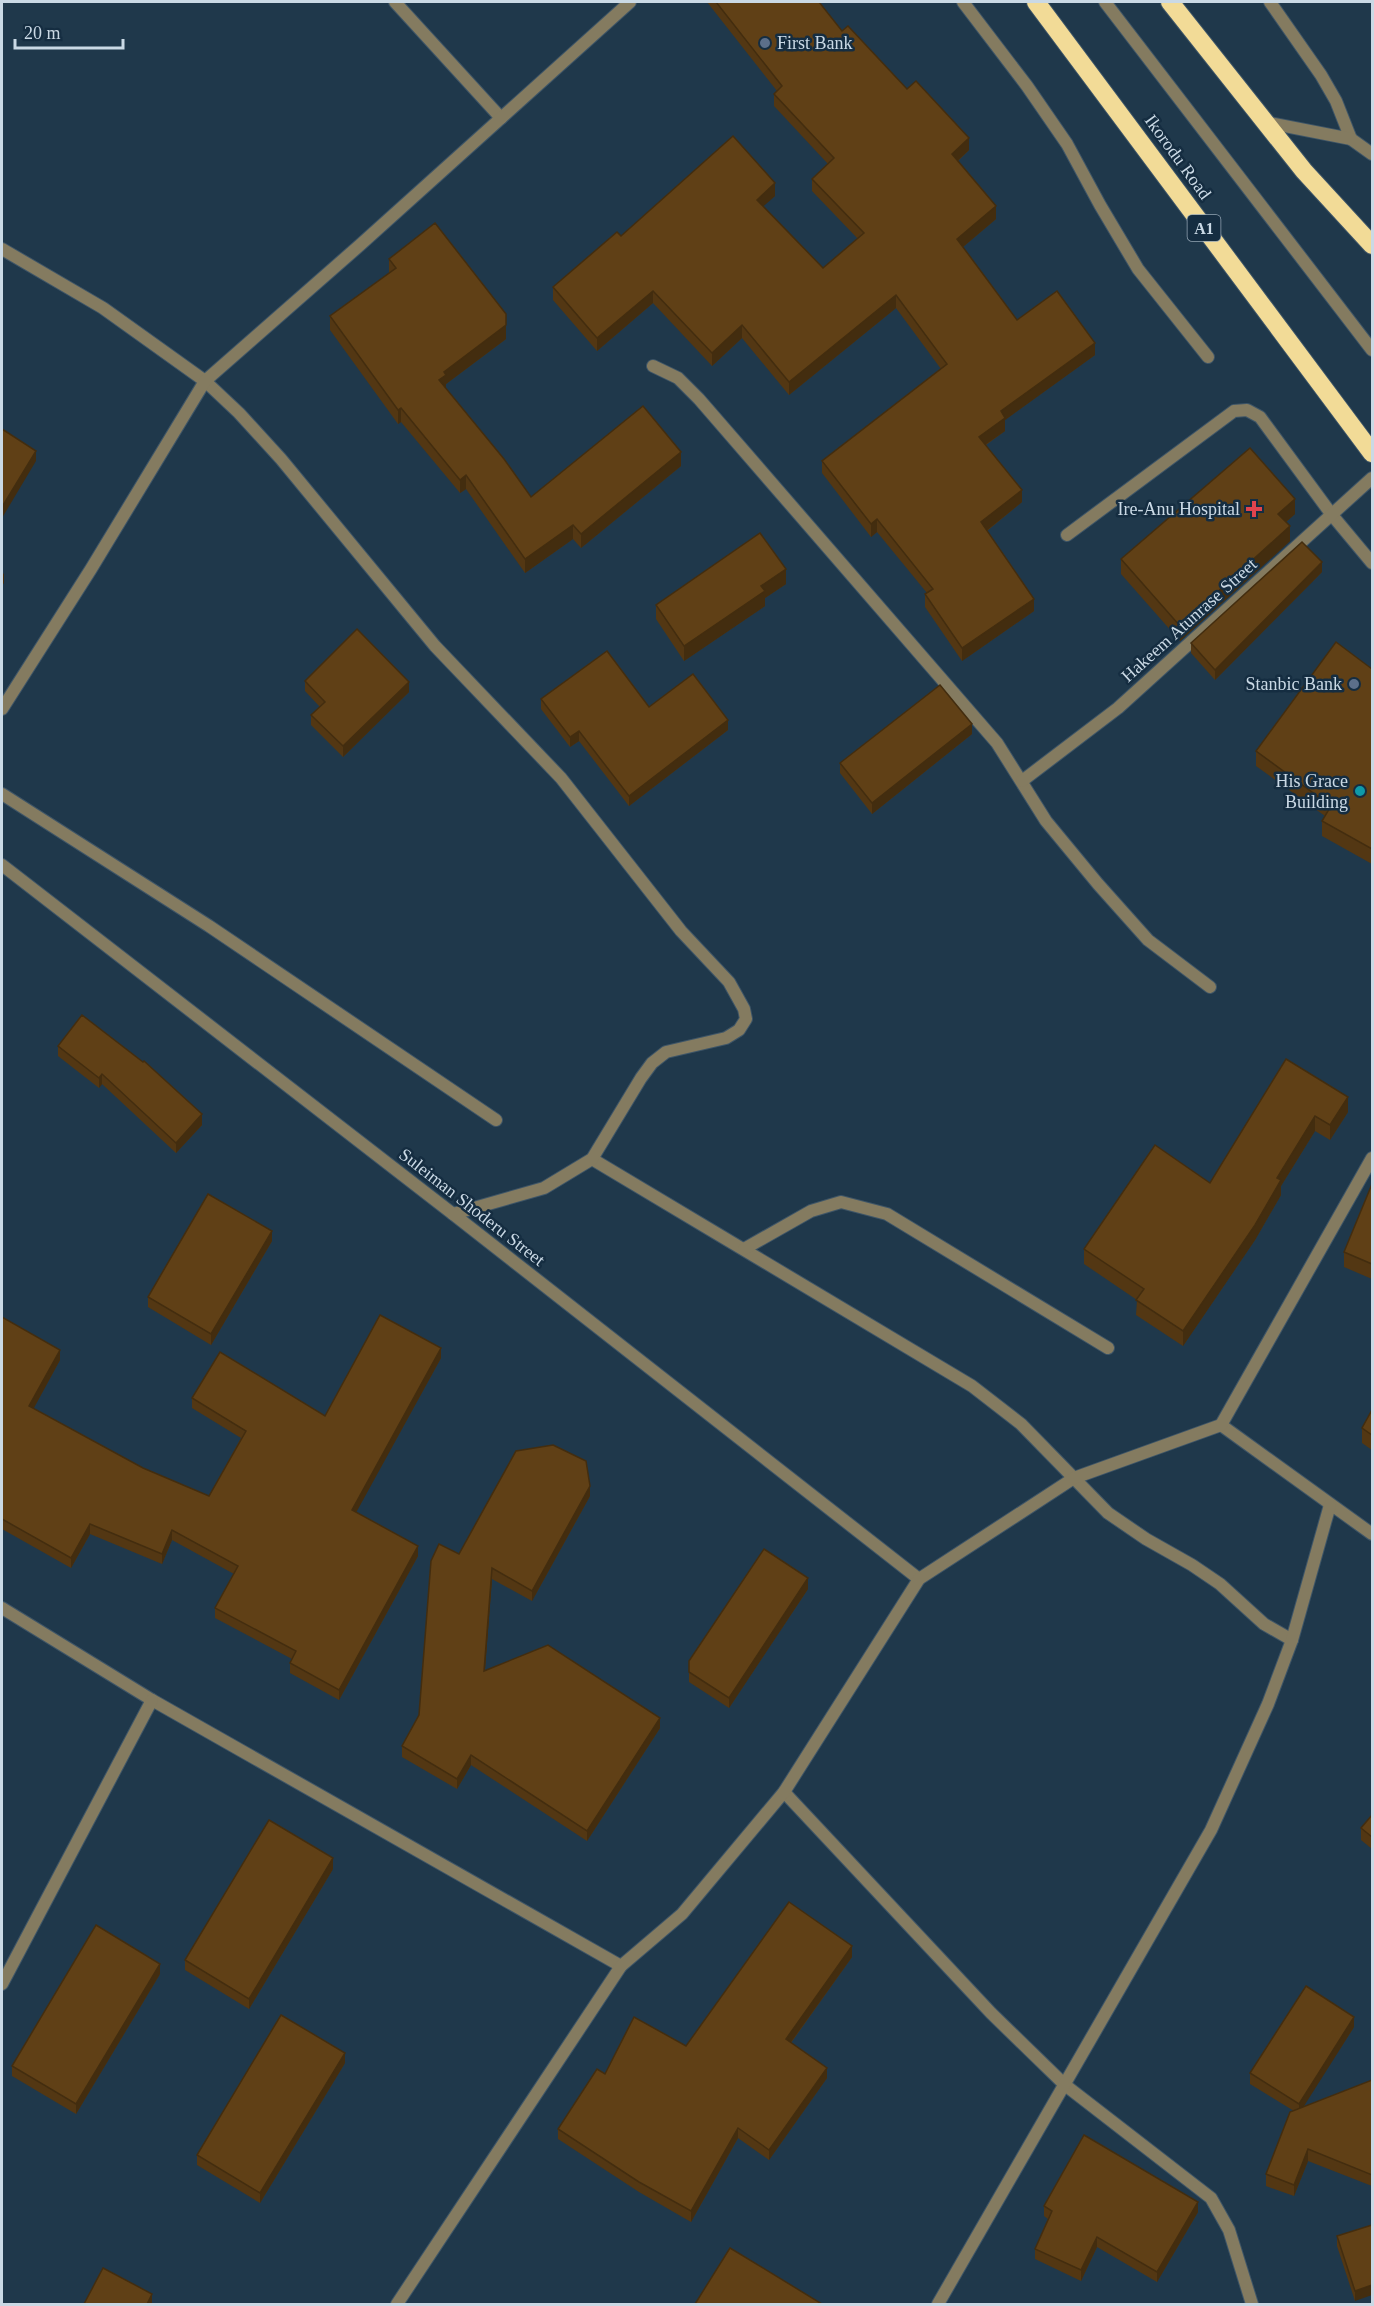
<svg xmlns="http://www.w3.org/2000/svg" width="1374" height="2306" font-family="Georgia,serif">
<rect width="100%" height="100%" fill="#1f384b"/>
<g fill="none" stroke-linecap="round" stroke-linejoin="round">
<g stroke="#3e5567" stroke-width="14">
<g id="lane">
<path d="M 963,2 L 1027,86 L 1067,144 L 1100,205 L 1138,269 L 1208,357"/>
<path d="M 1105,2 L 1372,350"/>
<path d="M 1270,2 L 1321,75 L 1336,101 L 1351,139"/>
<path d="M 2,794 L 209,926 L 496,1120"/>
<path d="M 592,1159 L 972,1386 L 1021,1424 L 1108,1513 L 1146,1539 L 1192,1565 L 1220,1584 L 1264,1624 L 1292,1640"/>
<path d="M 744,1249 L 811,1211 L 841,1202 L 887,1214 L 1108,1348"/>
</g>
</g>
<g stroke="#3e5567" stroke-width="14">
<g id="street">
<path d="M 395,2 L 501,118"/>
<path d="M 1264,122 L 1351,139 L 1372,154"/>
<path d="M 2,249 L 103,308 L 205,381 L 239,413 L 281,459 L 435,646 L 561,778 L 681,931 L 729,982 L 744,1009 L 746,1019 L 739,1030 L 726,1038 L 666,1052 L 652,1063 L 641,1078 L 592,1159 L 544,1188 L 453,1214"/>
<path d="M 653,366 L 678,378 L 699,399 L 997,743 L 1046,821 L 1098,884 L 1148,940 L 1210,987"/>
<path d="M 1067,535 L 1234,411 L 1247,410 L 1260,417 L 1332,515 L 1372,563"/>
<path d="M 2,709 L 91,569 L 205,381 L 360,245 L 630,2"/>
<path d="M 1022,781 L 1118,708 L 1372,478"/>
<path d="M 2,865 L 453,1214 L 919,1579"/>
<path d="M 1221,1425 L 1372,1534"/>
<path d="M 2,1608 L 152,1700 L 621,1966"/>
<path d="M 784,1792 L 991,2013 L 1065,2085 L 1211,2198 L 1229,2230 L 1252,2304"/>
<path d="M 2,1984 L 152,1700"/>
<path d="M 397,2304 L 621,1966 L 682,1914 L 784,1792 L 919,1579 L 1074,1478 L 1221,1425 L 1372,1158"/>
<path d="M 938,2304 L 1211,1830 L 1268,1704 L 1292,1640 L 1330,1505"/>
</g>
</g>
<g stroke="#3e5567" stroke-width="20">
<g id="highway">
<path d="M 1036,2 L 1372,453"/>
<path d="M 1170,2 L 1304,171 L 1372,245"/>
</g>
</g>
<use href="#lane" stroke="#847b60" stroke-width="12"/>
<use href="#street" stroke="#847b60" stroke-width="12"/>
<use href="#highway" stroke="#f2db97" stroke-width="18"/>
</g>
<g fill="#533713">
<path d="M 707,2 L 819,2 L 842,31 L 907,89 L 969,150 L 958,161 L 996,219 L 963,247 L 1017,320 L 1095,355 L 1005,420 L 1005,431 L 986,445 L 1022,502 L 987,531 L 1034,611 L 962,661 L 925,607 L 925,594 L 927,593 L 877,532 L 871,537 L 822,473 L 822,461 L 941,369 L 896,308 L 789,395 L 742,338 L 712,366 L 653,303 L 597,351 L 553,300 L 553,287 L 621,236 L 775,196 L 763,206 L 823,268 L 858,239 L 812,191 L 812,179 L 828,164 L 774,106 L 774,94 L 777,91 Z"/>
<path d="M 389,259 L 506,339 L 446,384 L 446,389 L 531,497 L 681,466 L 581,548 L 573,539 L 525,573 L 466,489 L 460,493 L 401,422 L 398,424 L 330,330 L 330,316 L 389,273 Z"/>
<path d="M 1295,514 L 1286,522 L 1290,541 L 1180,641 L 1121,574 L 1121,559 Z"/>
<path d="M 1322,572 L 1215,680 L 1191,653 L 1191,643 Z"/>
<path d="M 786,584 L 765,598 L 765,606 L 684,661 L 656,619 L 656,605 Z"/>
<path d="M 1372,669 L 1372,864 L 1322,836 L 1322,821 L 1325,816 L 1256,766 L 1256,751 Z"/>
<path d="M 305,681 L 409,692 L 343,757 L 311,725 L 311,715 L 320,707 L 305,691 Z"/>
<path d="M 541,699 L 649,707 L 728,730 L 629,806 L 579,741 L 570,747 L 541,709 Z"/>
<path d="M 972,734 L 872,814 L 840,773 L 840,763 Z"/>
<path d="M 58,1046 L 202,1125 L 176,1153 L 102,1084 L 99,1088 L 58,1056 Z"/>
<path d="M 1286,1059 L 1348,1112 L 1330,1140 L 1315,1131 L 1281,1186 L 1281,1195 L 1255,1240 L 1183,1346 L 1136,1315 L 1137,1300 L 1084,1264 L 1084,1249 L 1210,1183 Z"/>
<path d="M 1372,1184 L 1372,1279 L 1344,1267 L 1344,1252 Z"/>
<path d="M 272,1241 L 211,1345 L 148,1307 L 148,1297 Z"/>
<path d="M 2,1317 L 60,1360 L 33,1409 L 143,1468 L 209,1496 L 241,1438 L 192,1408 L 192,1398 L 325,1416 L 441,1358 L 356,1512 L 418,1556 L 339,1700 L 290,1673 L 290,1663 L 292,1659 L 215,1618 L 215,1608 L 234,1574 L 172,1540 L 162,1564 L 90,1534 L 71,1568 L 2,1529 Z"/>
<path d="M 1372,1410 L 1372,1450 L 1362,1443 L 1362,1428 Z"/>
<path d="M 590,1496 L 532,1601 L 492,1579 L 485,1670 L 660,1728 L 587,1841 L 471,1765 L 457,1789 L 402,1757 L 402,1746 L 419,1715 L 459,1554 Z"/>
<path d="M 808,1589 L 729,1708 L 689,1682 L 689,1661 Z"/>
<path d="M 1372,1815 L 1372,1849 L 1361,1840 L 1361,1828 Z"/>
<path d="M 333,1869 L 249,2009 L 185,1970 L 185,1960 Z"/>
<path d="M 852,1957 L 791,2043 L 827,2078 L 769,2160 L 738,2138 L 691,2222 L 639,2192 L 558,2139 L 558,2129 L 605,2074 L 686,2046 Z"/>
<path d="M 160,1974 L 76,2114 L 12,2076 L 12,2066 Z"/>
<path d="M 1354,2027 L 1302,2108 L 1372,2080 L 1372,2186 L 1308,2161 L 1294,2196 L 1266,2186 L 1266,2174 L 1294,2111 L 1250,2084 L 1250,2073 Z"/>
<path d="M 345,2063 L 260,2203 L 197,2165 L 197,2155 Z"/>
<path d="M 1044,2206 L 1198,2212 L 1157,2282 L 1097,2247 L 1081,2281 L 1035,2259 L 1035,2249 L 1048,2219 L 1044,2216 Z"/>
<path d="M 1372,2225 L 1355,2301 L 1337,2246 L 1337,2236 Z"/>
</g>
<g fill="#432d0f">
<path d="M 969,138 L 969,150 L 952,166 L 952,154 Z"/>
<path d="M 775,183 L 775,196 L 757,212 L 757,200 Z"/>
<path d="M 996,206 L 996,219 L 957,252 L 957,239 Z"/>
<path d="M 653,291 L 653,303 L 597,351 L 597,338 Z"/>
<path d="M 896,295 L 896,308 L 789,395 L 789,382 Z"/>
<path d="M 506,325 L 506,339 L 446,384 L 446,389 L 439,380 L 444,372 Z"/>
<path d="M 742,325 L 742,338 L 712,366 L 712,353 Z"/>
<path d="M 1095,343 L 1095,355 L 1005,420 L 1005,431 L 979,449 L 979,437 L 1001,411 Z"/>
<path d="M 401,408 L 401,422 L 398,424 L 398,410 Z"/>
<path d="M 36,451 L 36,461 L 2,518 L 2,507 Z"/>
<path d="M 681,452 L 681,466 L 581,548 L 581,534 Z"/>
<path d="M 466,475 L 466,489 L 460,493 L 460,480 Z"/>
<path d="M 1022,490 L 1022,502 L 981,535 L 981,522 Z"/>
<path d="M 1295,499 L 1295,514 L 1278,529 L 1278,514 Z"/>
<path d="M 877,519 L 877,532 L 871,537 L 871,524 Z"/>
<path d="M 573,525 L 573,539 L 525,573 L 525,559 Z"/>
<path d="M 1290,526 L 1290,541 L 1180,641 L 1180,626 Z"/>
<path d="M 1322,562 L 1322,572 L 1215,680 L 1215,670 Z"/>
<path d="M 786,569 L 786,584 L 765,598 L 765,606 L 684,661 L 684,646 L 761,586 Z"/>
<path d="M 4,573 L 4,583 L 2,586 L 2,576 Z"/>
<path d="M 1034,599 L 1034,611 L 962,661 L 962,648 Z"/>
<path d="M 409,682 L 409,692 L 343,757 L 343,746 Z"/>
<path d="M 728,720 L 728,730 L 629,806 L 629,796 Z"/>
<path d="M 972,724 L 972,734 L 872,814 L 872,803 Z"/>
<path d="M 579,731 L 579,741 L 570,747 L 570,737 Z"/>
<path d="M 102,1074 L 102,1084 L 99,1088 L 99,1078 Z"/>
<path d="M 1348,1097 L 1348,1112 L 1330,1140 L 1330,1125 Z"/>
<path d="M 202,1114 L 202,1125 L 176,1153 L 176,1143 Z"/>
<path d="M 1315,1116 L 1315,1131 L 1281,1186 L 1281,1195 L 1255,1240 L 1183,1346 L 1183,1331 Z"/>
<path d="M 272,1231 L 272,1241 L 211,1345 L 211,1334 Z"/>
<path d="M 441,1348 L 441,1358 L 352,1520 L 352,1510 Z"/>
<path d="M 60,1350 L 60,1360 L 29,1417 L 29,1406 Z"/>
<path d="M 590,1486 L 590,1496 L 532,1601 L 532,1591 Z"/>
<path d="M 90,1524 L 90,1534 L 71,1568 L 71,1558 Z"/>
<path d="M 172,1530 L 172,1540 L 162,1564 L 162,1554 Z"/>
<path d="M 418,1546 L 418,1556 L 339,1700 L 339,1690 Z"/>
<path d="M 492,1568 L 492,1579 L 484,1681 L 484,1671 Z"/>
<path d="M 808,1578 L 808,1589 L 729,1708 L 729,1698 Z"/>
<path d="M 660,1718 L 660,1728 L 587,1841 L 587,1831 Z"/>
<path d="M 471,1755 L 471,1765 L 457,1789 L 457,1779 Z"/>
<path d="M 333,1858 L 333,1869 L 249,2009 L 249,1999 Z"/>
<path d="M 852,1946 L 852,1957 L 786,2049 L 786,2039 Z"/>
<path d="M 160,1964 L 160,1974 L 76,2114 L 76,2104 Z"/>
<path d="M 1354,2017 L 1354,2027 L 1299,2114 L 1299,2104 Z"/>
<path d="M 345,2053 L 345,2063 L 260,2203 L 260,2193 Z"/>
<path d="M 827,2068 L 827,2078 L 769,2160 L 769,2150 Z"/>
<path d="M 738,2128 L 738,2138 L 691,2222 L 691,2211 Z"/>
<path d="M 1308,2149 L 1308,2161 L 1294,2196 L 1294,2185 Z"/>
<path d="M 1198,2202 L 1198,2212 L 1157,2282 L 1157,2272 Z"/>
<path d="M 1097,2237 L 1097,2247 L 1081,2281 L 1081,2270 Z"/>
<path d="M 1372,2285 L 1372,2295 L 1355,2301 L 1355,2291 Z"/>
<path d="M 152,2294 L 152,2304 L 147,2304 Z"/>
</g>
<g fill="#604016" stroke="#432d0f" stroke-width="1.5">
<path d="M 716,2 L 819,2 L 842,31 L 848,26 L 907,89 L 916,81 L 969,138 L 952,154 L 996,206 L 957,239 L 1017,320 L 1057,291 L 1095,343 L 1001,411 L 1005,418 L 979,437 L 1022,490 L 981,522 L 1034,599 L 962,648 L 925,594 L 933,589 L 877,519 L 871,524 L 822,461 L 947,364 L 896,295 L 789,382 L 742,325 L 712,353 L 653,291 L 597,338 L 553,287 L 617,232 L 621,236 L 733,136 L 775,183 L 757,200 L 823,268 L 864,233 L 812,179 L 834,158 L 774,94 L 782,86 Z"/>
<path d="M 435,223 L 506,314 L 506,325 L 444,372 L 446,375 L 439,380 L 504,459 L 531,497 L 643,406 L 681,452 L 581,534 L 573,525 L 525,559 L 466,475 L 460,480 L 401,408 L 398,410 L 330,316 L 396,268 L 389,259 Z"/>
<path d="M 2,429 L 36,451 L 2,507 Z"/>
<path d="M 1250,448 L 1295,499 L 1278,514 L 1290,526 L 1180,626 L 1121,559 Z"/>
<path d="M 760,533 L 786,569 L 761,586 L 765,591 L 684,646 L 656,605 Z"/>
<path d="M 1302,542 L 1322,562 L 1215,670 L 1191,643 Z"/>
<path d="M 357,629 L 409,682 L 343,746 L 311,715 L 325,702 L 305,681 Z"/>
<path d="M 1336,642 L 1372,669 L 1372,849 L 1322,821 L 1331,806 L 1256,751 Z"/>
<path d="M 607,651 L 649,707 L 693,674 L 728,720 L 629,796 L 579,731 L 570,737 L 541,699 Z"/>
<path d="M 940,685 L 972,724 L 872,803 L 840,763 Z"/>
<path d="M 82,1015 L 143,1062 L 144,1061 L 202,1114 L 176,1143 L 102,1074 L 99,1078 L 58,1046 Z"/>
<path d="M 1286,1059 L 1348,1097 L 1330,1125 L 1315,1116 L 1277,1178 L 1281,1180 L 1255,1225 L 1183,1331 L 1136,1300 L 1144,1289 L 1084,1249 L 1155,1145 L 1210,1183 Z"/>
<path d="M 1372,1184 L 1372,1264 L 1344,1252 Z"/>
<path d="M 208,1194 L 272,1231 L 211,1334 L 148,1297 Z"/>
<path d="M 380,1315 L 441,1348 L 352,1510 L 418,1546 L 339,1690 L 290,1663 L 296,1651 L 215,1608 L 238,1566 L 172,1530 L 162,1554 L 90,1524 L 71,1558 L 2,1519 L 2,1317 L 60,1350 L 29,1406 L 143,1468 L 209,1496 L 246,1431 L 192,1398 L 220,1352 L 325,1416 Z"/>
<path d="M 1372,1410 L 1372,1435 L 1362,1428 Z"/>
<path d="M 553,1445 L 586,1461 L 590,1486 L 532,1591 L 492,1568 L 484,1671 L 548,1645 L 660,1718 L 587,1831 L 471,1755 L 457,1779 L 402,1746 L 419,1715 L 431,1561 L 439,1544 L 459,1554 L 516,1451 Z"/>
<path d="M 764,1549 L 808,1578 L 729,1698 L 689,1672 L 689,1661 Z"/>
<path d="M 1372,1815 L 1372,1837 L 1361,1828 Z"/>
<path d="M 269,1820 L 333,1858 L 249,1999 L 185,1960 Z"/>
<path d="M 789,1902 L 852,1946 L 786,2039 L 827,2068 L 769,2150 L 738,2128 L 691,2211 L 639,2182 L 558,2129 L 597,2069 L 605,2074 L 634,2017 L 686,2046 Z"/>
<path d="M 96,1925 L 160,1964 L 76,2104 L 12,2066 Z"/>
<path d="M 1306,1986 L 1354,2017 L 1299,2104 L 1250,2073 Z"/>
<path d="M 281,2015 L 345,2053 L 260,2193 L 197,2155 Z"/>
<path d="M 1372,2080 L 1372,2175 L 1308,2149 L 1294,2185 L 1266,2174 L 1290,2112 Z"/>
<path d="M 1084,2135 L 1198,2202 L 1157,2272 L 1097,2237 L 1081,2270 L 1035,2249 L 1052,2211 L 1044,2206 Z"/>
<path d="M 1372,2225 L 1372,2285 L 1355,2291 L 1337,2236 Z"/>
<path d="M 730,2248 L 822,2304 L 695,2304 Z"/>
<path d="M 103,2268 L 152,2294 L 147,2304 L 84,2304 Z"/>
</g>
<g fill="#5c6f8a" stroke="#152d41" stroke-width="2">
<circle cx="765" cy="43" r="6"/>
<circle cx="1354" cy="684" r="6"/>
</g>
<path fill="#e0444e" stroke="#152d41" stroke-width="2" d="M1251 500h6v6h6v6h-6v6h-6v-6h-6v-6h6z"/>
<circle fill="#0f9aa8" stroke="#152d41" stroke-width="2" cx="1360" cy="791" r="6"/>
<g text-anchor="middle" stroke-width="5" stroke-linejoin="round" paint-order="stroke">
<rect fill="#152d41" stroke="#94a5b4" stroke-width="1.5" x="1187.5" y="215" width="33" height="26" rx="4.5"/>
<g font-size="16" font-weight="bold" fill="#cad9e5">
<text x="1204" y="234">A1</text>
</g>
<g font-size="18" fill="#cad9e5" stroke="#152d41" text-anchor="end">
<text x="777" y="49" text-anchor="start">First Bank</text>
<text x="1240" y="515">Ire-Anu Hospital</text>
<text x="1342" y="690">Stanbic Bank</text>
<text x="1348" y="787">His Grace<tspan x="1348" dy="21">Building</tspan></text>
</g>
<g font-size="18" fill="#cad9e5" stroke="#152d41">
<text transform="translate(1178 157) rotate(54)" y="6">Ikorodu Road</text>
<text transform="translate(1189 620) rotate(-42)" y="6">Hakeem Atunrase Street</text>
<text transform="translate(472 1207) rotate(38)" y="6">Suleiman Shoderu Street</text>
</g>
</g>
<rect width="1374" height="2306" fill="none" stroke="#cad9e5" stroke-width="6"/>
<path d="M15 39v9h108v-9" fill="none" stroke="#cad9e5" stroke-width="3"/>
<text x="24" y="39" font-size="18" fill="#cad9e5" stroke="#152d41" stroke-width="4.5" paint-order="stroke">20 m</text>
</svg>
